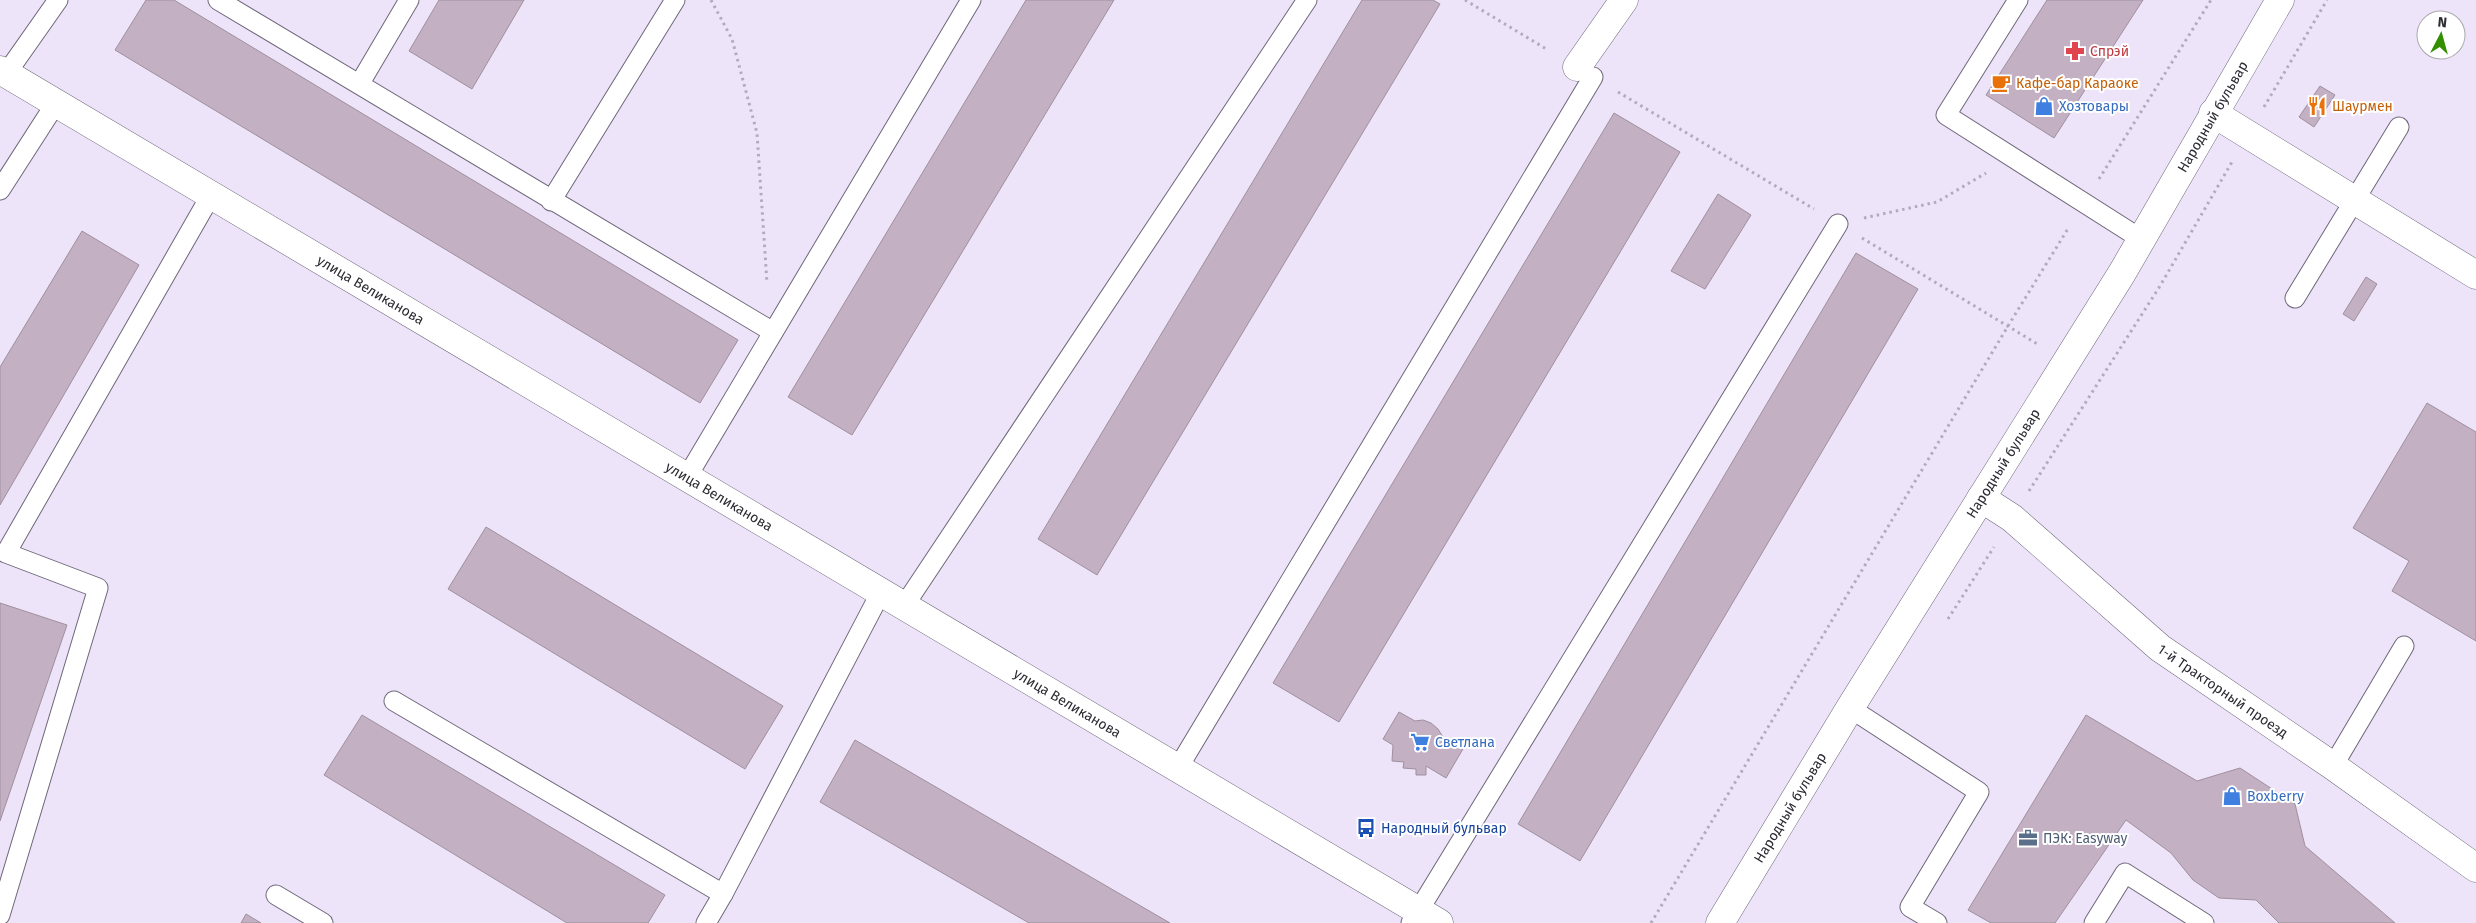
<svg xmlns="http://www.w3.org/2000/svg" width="2476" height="923" font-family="'Fira Sans',sans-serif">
<rect width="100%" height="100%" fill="#ede4f9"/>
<g fill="#c3b1c3" stroke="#9f8f9f">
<path d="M 146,0 L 174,0 L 738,340 L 700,403 L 115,50 Z"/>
<path d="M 439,0 L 524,0 L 472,89 L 409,51 Z"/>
<path d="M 1026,0 L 1114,0 L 852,435 L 788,397 Z"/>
<path d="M 1362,0 L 1433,0 L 1440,4 L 1097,575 L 1038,539 Z"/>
<path d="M 2047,0 L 2143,0 L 2054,138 L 1986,95 Z"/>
<path d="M 2320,86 L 2335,95 L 2314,127 L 2299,117 Z"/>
<path d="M 1614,113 L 1680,152 L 1339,722 L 1273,683 Z"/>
<path d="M 1718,194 L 1751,215 L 1705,289 L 1671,271 Z"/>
<path d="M 82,231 L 139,265 L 0,505 L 0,367 Z"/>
<path d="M 1856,253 L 1918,289 L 1580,861 L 1518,824 Z"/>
<path d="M 2366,277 L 2377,284 L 2354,321 L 2343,314 Z"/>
<path d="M 2427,403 L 2476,432 L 2476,641 L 2392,591 L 2409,561 L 2353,528 Z"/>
<path d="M 486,527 L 783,706 L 745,769 L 448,589 Z"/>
<path d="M 0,603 L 67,625 L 0,821 Z"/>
<path d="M 1399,712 L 1415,721 L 1423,720 L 1431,723 L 1438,729 L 1443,737 L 1463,749 L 1446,778 L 1426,766 L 1426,775 L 1416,775 L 1416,769 L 1403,768 L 1404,762 L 1392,761 L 1393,745 L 1383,739 Z"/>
<path d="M 362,715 L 665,895 L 648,923 L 567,923 L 324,775 Z"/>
<path d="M 2086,715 L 2197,781 L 2240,768 L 2295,804 L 2305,846 L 2395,923 L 2279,923 L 2256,900 L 2219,898 L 2193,880 L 2171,853 L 2126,820 L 2055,923 L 1991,923 L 1968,910 Z"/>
<path d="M 855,740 L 1170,923 L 1029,923 L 820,802 Z"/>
<path d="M 246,914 L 261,923 L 241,923 Z"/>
</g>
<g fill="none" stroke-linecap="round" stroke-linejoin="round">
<g stroke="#6f6779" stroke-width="21">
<g id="service">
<path d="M 218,0 L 773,332"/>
<path d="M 2018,0 L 1946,115 L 2141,239"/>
<path d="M 6,74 L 58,0"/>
<path d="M 360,83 L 409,0"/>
<path d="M 0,190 L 56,103"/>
<path d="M 551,201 L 675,0"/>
<path d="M 2295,298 L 2399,127"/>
<path d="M 687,477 L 971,0"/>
<path d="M 904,606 L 1307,0"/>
<path d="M 394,701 L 723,894"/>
<path d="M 1850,708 L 1979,792 L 1910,907 L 1937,923"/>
<path d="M 2333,766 L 2404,646"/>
<path d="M 1178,768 L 1593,77"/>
<path d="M 276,895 L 323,923"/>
<path d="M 0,915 L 98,588 L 6,553 L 211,195"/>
<path d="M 706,923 L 723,894 L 881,592"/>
<path d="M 1411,923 L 1838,224"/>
<path d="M 2094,923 L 2125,873 L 2204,923"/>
</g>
</g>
<g stroke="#6f6779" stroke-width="29">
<g id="minor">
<path d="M 1577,67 L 1624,0"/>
<path id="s1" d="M 0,70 L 1439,923"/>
<path d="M 2213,113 L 2476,275"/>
<path id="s2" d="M 1981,498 L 2012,518 L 2160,648 L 2333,766 L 2476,868"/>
</g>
</g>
<g stroke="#6f6779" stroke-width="29">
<g id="tertiary">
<path id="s3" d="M 1720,923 L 1850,708 L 2122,273 L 2280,0"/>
</g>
</g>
<g stroke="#b2abbc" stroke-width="3" stroke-dasharray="2.5 4" stroke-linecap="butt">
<path d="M 711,0 L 732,39 L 757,133 L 767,283"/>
<path d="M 1465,0 L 1548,50"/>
<path d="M 1618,92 L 1814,209"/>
<path d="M 2264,107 L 2327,0"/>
<path d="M 2099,179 L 2211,0"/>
<path d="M 1864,218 L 1937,202 L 1986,173"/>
<path d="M 1862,238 L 2039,345"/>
<path d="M 2029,491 L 2160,286 L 2232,162"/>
<path d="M 1948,619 L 1994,547"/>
<path d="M 1651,923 L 2008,326 L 2069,227"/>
</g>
<use href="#service" stroke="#fff" stroke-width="19"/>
<use href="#minor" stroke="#fff" stroke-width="28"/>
<use href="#tertiary" stroke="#fff" stroke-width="28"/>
</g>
<defs>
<g id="pharmacy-bare" transform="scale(1.5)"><path d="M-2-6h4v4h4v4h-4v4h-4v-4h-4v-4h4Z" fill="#e0444e" stroke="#fff" stroke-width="2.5" paint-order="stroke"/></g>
<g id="cafe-bare" transform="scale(1.5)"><path d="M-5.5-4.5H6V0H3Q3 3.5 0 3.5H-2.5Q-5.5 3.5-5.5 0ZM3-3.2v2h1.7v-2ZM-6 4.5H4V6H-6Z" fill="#e8710a" stroke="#fff" stroke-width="2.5" paint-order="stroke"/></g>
<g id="shop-bare" transform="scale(1.5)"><path d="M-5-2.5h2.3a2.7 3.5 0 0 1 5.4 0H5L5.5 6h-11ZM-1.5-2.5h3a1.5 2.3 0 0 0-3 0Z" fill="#3f7fe0" stroke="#fff" stroke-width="2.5" paint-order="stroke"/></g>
<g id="restaurant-bare" transform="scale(1.5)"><path d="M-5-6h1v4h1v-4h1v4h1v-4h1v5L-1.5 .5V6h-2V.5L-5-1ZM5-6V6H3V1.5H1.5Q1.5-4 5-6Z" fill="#e8710a" stroke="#fff" stroke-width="2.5" paint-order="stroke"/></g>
<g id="supermarket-bare" transform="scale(1.5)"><path d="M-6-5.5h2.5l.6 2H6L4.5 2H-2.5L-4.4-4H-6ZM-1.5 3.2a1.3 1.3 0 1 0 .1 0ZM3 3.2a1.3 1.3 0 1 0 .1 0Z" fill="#3f7fe0" stroke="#fff" stroke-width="2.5" paint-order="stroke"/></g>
<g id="bus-bare" transform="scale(1.5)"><path d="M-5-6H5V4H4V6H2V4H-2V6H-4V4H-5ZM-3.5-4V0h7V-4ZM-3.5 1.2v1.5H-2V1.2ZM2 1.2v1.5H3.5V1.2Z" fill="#1a4fb4" stroke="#fff" stroke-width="2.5" paint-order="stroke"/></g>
<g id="office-bare" transform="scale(1.5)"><path d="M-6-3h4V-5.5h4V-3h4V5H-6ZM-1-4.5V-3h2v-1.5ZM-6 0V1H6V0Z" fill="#5c6f8a" stroke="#fff" stroke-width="2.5" paint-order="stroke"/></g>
</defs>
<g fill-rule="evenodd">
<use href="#pharmacy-bare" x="2075" y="51"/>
<use href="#cafe-bare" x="2001" y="83"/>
<use href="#shop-bare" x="2044" y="106"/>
<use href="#restaurant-bare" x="2317" y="106"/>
<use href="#supermarket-bare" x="1420" y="742"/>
<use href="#shop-bare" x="2232" y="796"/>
<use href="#bus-bare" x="1366" y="828"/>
<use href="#office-bare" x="2028" y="838"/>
</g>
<g text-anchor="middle" stroke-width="4" stroke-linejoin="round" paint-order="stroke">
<g font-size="14" fill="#be3a42" stroke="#fff" text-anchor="start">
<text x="2090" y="56">Спрэй</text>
</g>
<g font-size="14" fill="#c56008" stroke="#fff" text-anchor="start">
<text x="2016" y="88">Кафе-бар Караоке</text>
<text x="2332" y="111">Шаурмен</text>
</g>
<g font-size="14" fill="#366cbe" stroke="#fff" text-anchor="start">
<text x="2059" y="111">Хозтовары</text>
<text x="1435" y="747">Светлана</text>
<text x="2247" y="801">Boxberry</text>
</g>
<g font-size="14" fill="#2d2a32" stroke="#fff">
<text dy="5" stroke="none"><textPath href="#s3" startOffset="945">Народный бульвар</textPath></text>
<text dy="5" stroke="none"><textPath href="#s1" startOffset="431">улица Великанова</textPath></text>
<text dy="5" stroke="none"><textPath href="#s3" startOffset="540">Народный бульвар</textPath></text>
<text dy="5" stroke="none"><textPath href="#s1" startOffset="836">улица Великанова</textPath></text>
<text dy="5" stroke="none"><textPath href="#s2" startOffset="310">1-й Тракторный проезд</textPath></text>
<text dy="5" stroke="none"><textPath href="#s1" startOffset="1241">улица Великанова</textPath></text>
<text dy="5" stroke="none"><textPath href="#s3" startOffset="135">Народный бульвар</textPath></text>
</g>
<g font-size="14" fill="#164399" stroke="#fff" text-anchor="start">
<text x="1381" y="833">Народный бульвар</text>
</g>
<g font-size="14" fill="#4e5e75" stroke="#fff" text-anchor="start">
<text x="2043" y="843">ПЭК: Easyway</text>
</g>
</g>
<g transform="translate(2441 35) rotate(6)"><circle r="24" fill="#ffffff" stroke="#abaaad"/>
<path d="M0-4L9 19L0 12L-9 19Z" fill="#338f00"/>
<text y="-8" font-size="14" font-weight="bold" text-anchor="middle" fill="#2d2a32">N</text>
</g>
</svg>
